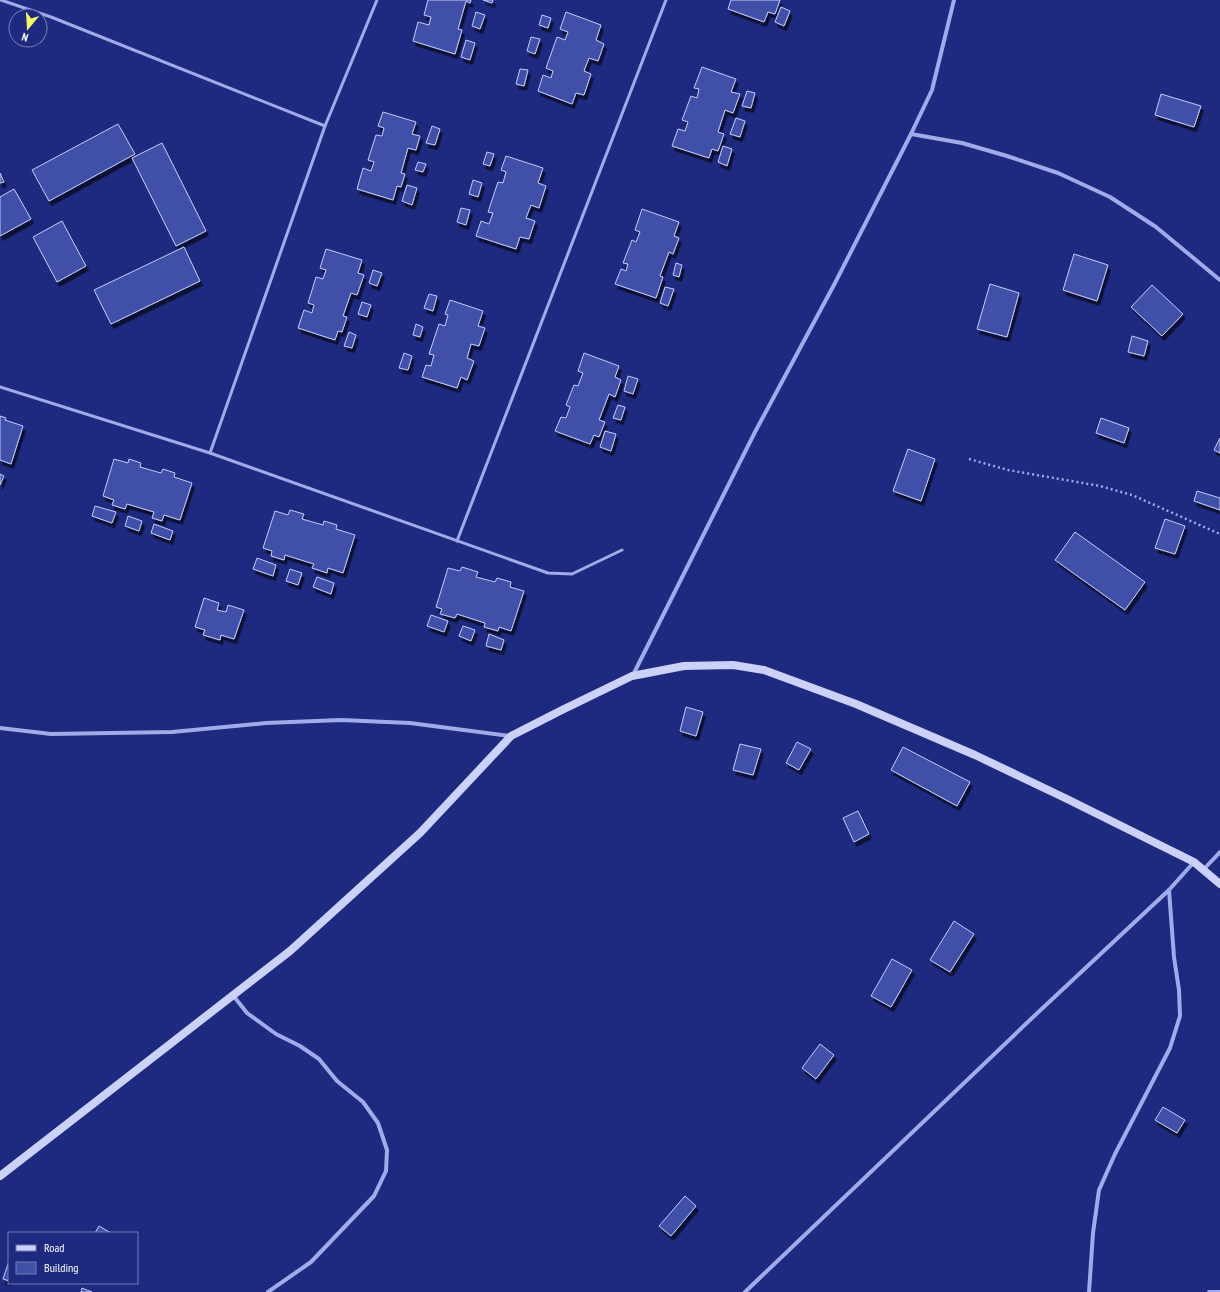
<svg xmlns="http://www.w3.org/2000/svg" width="1220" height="1292" font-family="'PT Sans Narrow',sans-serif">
<defs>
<filter id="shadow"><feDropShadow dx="2.5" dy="4.5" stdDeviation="0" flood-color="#0009"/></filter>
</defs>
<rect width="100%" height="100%" fill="#1d2a7f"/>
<g fill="#4150a7" stroke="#c4ccf7" filter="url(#shadow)">
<path d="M 428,0 L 471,0 L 470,3 L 466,1 L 458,29 L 462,30 L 455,54 L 413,41 L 418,22 L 429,25 L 431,17 L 424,15 Z"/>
<path d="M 483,0 L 493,0 L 492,3 Z"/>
<path d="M 731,0 L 780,0 L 775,14 L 768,12 L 764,22 L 728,9 Z"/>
<path d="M 781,7 L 790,11 L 784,26 L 775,22 Z"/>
<path d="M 476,12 L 485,15 L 480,29 L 472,26 Z"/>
<path d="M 566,12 L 601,25 L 596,40 L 604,44 L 598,61 L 589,58 L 584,71 L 591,74 L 584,95 L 576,93 L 572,104 L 538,91 L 543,75 L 551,78 L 553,71 L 546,68 L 557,37 L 565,40 L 568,32 L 560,29 Z"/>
<path d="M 542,15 L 551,18 L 548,28 L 539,25 Z"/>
<path d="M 531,37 L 540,39 L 535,54 L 527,51 Z"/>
<path d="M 466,40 L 475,43 L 470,60 L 461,57 Z"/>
<path d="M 702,67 L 736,79 L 731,92 L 740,94 L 733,113 L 725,110 L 718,132 L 724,134 L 718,151 L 712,149 L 709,158 L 672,146 L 678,129 L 685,131 L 688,122 L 682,120 L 691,96 L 697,98 L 699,89 L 694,88 Z"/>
<path d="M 520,69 L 528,70 L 524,86 L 516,84 Z"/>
<path d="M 747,91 L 755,93 L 751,108 L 742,106 Z"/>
<path d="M 1161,94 L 1201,106 L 1194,127 L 1155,115 Z"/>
<path d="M 383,112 L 416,122 L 412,134 L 420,136 L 416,150 L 408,148 L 401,173 L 405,174 L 401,187 L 397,186 L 393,200 L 357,189 L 363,168 L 371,171 L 374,162 L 368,160 L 376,135 L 382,136 L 384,128 L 378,126 Z"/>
<path d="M 736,118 L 745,121 L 740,137 L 730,134 Z"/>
<path d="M 118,124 L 135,154 L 49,201 L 32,170 Z"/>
<path d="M 432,126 L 440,129 L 435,145 L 426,143 Z"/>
<path d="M 162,143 L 206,231 L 176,246 L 132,158 Z"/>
<path d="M 723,146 L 732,149 L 727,166 L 718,162 Z"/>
<path d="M 487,152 L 494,154 L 490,166 L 483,164 Z"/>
<path d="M 506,156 L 543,168 L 538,183 L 546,186 L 539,208 L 531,205 L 526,218 L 535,221 L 529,239 L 520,237 L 516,249 L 476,236 L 481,221 L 489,224 L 493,213 L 488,212 L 498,182 L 503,183 L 506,172 L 501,170 Z"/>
<path d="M 418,162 L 426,164 L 423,172 L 415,170 Z"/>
<path d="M 0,173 L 4,182 L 0,183 Z"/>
<path d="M 473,180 L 482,183 L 478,197 L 469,194 Z"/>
<path d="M 407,185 L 417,188 L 412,205 L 402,201 Z"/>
<path d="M 14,189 L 31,219 L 0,236 L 0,197 Z"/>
<path d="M 461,208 L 470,210 L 466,225 L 457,222 Z"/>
<path d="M 642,209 L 679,222 L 674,236 L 679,238 L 673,254 L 669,252 L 660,276 L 663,277 L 656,298 L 615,284 L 621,269 L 626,271 L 628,264 L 623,263 L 632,240 L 636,242 L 640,232 L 635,230 Z"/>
<path d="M 62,221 L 86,266 L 57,282 L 33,237 Z"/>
<path d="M 184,247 L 200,281 L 111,324 L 94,290 Z"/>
<path d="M 326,249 L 362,260 L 358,273 L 364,275 L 357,295 L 351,293 L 343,316 L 347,317 L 342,332 L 338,331 L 335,340 L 298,328 L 304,310 L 312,313 L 314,305 L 308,303 L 316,277 L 323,279 L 326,270 L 320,268 Z"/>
<path d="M 1074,254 L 1108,265 L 1097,301 L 1063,290 Z"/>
<path d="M 676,263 L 682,265 L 679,277 L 673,275 Z"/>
<path d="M 373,270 L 382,273 L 377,286 L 369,283 Z"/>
<path d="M 990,284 L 1019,293 L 1007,337 L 977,329 Z"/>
<path d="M 1152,285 L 1183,314 L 1162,336 L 1131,307 Z"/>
<path d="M 665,287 L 674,289 L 668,306 L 660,303 Z"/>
<path d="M 429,294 L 437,296 L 433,311 L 424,308 Z"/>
<path d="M 450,300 L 483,311 L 478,326 L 485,328 L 479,346 L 471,344 L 467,358 L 474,361 L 467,380 L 461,377 L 457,388 L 422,377 L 426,365 L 431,366 L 434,355 L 429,354 L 439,324 L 445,326 L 448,315 L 445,314 Z"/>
<path d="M 362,302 L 371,305 L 367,317 L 358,314 Z"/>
<path d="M 416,324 L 423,327 L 420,337 L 413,335 Z"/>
<path d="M 349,332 L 356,335 L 352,348 L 344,346 Z"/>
<path d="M 1132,336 L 1148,341 L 1144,356 L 1128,352 Z"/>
<path d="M 404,353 L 412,356 L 408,370 L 399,368 Z"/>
<path d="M 584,353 L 619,366 L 615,377 L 621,380 L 615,397 L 609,394 L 599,420 L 605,422 L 599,437 L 594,435 L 590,444 L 555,431 L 561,417 L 566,418 L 570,407 L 566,405 L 574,385 L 578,386 L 583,373 L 578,371 Z"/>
<path d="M 628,376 L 638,379 L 633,394 L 624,391 Z"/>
<path d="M 618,405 L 625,407 L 621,420 L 613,418 Z"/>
<path d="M 0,416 L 6,418 L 5,420 L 23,426 L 11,464 L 0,460 Z"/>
<path d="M 1101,418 L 1129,428 L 1124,443 L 1096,433 Z"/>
<path d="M 605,431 L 616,434 L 611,451 L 600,447 Z"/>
<path d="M 1220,438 L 1220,453 L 1214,450 Z"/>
<path d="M 908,449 L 935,459 L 921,501 L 893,491 Z"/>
<path d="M 114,459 L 128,463 L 129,459 L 141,463 L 140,467 L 161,473 L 163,469 L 175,473 L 174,477 L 192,483 L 180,520 L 164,515 L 162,521 L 152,518 L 154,512 L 127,504 L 125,509 L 112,505 L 114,500 L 103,496 Z"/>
<path d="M 0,474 L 4,476 L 0,485 Z"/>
<path d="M 1197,491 L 1220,498 L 1220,510 L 1194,501 Z"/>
<path d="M 95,506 L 116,512 L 112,523 L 92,516 Z"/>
<path d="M 290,510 L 304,514 L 302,519 L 323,525 L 324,521 L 337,525 L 336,529 L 355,535 L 343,573 L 328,568 L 327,573 L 312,568 L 314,564 L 285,555 L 284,560 L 271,556 L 272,551 L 263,548 L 275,511 L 288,515 Z"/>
<path d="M 128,516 L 142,521 L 139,531 L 125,526 Z"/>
<path d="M 1165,519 L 1185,526 L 1175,554 L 1155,548 Z"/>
<path d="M 154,524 L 173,531 L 170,540 L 151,533 Z"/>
<path d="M 1075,532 L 1145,582 L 1125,610 L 1055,560 Z"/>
<path d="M 257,558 L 276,565 L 273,576 L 253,569 Z"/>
<path d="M 462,567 L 478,572 L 476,577 L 495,582 L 497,578 L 511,582 L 510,587 L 524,591 L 511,631 L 499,627 L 498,631 L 484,627 L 485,623 L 457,614 L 455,618 L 440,614 L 442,609 L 436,607 L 448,568 L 460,571 Z"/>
<path d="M 290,569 L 302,573 L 298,585 L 286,581 Z"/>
<path d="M 317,577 L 334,583 L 331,594 L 313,587 Z"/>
<path d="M 204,598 L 219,603 L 217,610 L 226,612 L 228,605 L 244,610 L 234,639 L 221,635 L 220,640 L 203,635 L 205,630 L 195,627 Z"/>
<path d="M 431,615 L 448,621 L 444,632 L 427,626 Z"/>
<path d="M 463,626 L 475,630 L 471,641 L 459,636 Z"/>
<path d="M 489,634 L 504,640 L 501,650 L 486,646 Z"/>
<path d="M 686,707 L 703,712 L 696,736 L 680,731 Z"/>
<path d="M 797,742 L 811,749 L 799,770 L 786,763 Z"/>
<path d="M 740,744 L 761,749 L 753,775 L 733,770 Z"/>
<path d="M 903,747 L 970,782 L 957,806 L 891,770 Z"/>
<path d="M 858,811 L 869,834 L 854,842 L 843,818 Z"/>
<path d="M 954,921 L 974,934 L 950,972 L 930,960 Z"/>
<path d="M 892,959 L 912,970 L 891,1007 L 871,996 Z"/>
<path d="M 820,1044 L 834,1055 L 816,1079 L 802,1068 Z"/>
<path d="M 1163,1107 L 1185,1120 L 1177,1133 L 1155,1120 Z"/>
<path d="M 685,1196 L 696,1206 L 671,1236 L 659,1226 Z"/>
<path d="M 99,1226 L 111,1233 L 95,1233 Z"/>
<path d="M 9,1261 L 9,1281 L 3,1279 Z"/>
<path d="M 82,1288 L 92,1292 L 81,1292 Z"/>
</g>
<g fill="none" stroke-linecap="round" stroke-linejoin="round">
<path stroke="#a0abe9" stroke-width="2.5" stroke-dasharray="2 3" stroke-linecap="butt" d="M 969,459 L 1008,470 L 1100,486 L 1132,495 L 1220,534"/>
<g stroke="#a0abe9" stroke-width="3">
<path d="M 1,0 L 51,17 L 325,126"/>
<path d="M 0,387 L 210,453 L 548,573 L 572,574 L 622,550"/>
<path d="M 210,453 L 325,126 L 377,0"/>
<path d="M 457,541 L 666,0"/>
</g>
<g stroke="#a0abe9" stroke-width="4">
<path d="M 911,134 L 962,143 L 1007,156 L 1058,173 L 1110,197 L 1156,227 L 1220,280"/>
<path d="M 633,675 L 755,432 L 835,283 L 911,134 L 932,90 L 954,0"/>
<path d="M 0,728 L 51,734 L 172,732 L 266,723 L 341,720 L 410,723 L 510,736"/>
<path d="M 1203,870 L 1220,852"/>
<path d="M 232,994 L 247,1013 L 276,1034 L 300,1046 L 319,1059 L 337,1081 L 363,1102 L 378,1123 L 387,1150 L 386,1171 L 374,1196 L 311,1262 L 268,1292"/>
<path d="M 745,1292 L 1031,1019 L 1169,890 L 1194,862"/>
<path d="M 1089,1292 L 1093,1233 L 1099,1190 L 1115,1154 L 1170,1048 L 1180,1016 L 1179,990 L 1174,957 L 1169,890"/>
<path d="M 1209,1292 L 1220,1292"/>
</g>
<path stroke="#cbd1f7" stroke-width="8" d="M 0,1176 L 290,951 L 420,833 L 511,736 L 562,710 L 632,676 L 684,666 L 733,665 L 764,670 L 856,704 L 975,755 L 1065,798 L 1194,862 L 1220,884"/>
</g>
<rect x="8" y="1232" width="130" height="52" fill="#1d2a7f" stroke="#777fb2"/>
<rect x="16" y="1245" width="20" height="6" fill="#cbd1f7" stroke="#777fb2"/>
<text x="44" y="1252" font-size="12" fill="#ffffff">Road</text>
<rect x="16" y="1262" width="20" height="12" fill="#4150a7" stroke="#777fb2"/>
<text x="44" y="1272" font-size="12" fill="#ffffff">Building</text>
<g transform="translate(28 28) rotate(198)"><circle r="19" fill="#1d2a7f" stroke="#777fb2"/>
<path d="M0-3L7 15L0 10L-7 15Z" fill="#f7f95e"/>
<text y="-6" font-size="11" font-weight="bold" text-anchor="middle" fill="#ffffff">N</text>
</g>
</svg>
